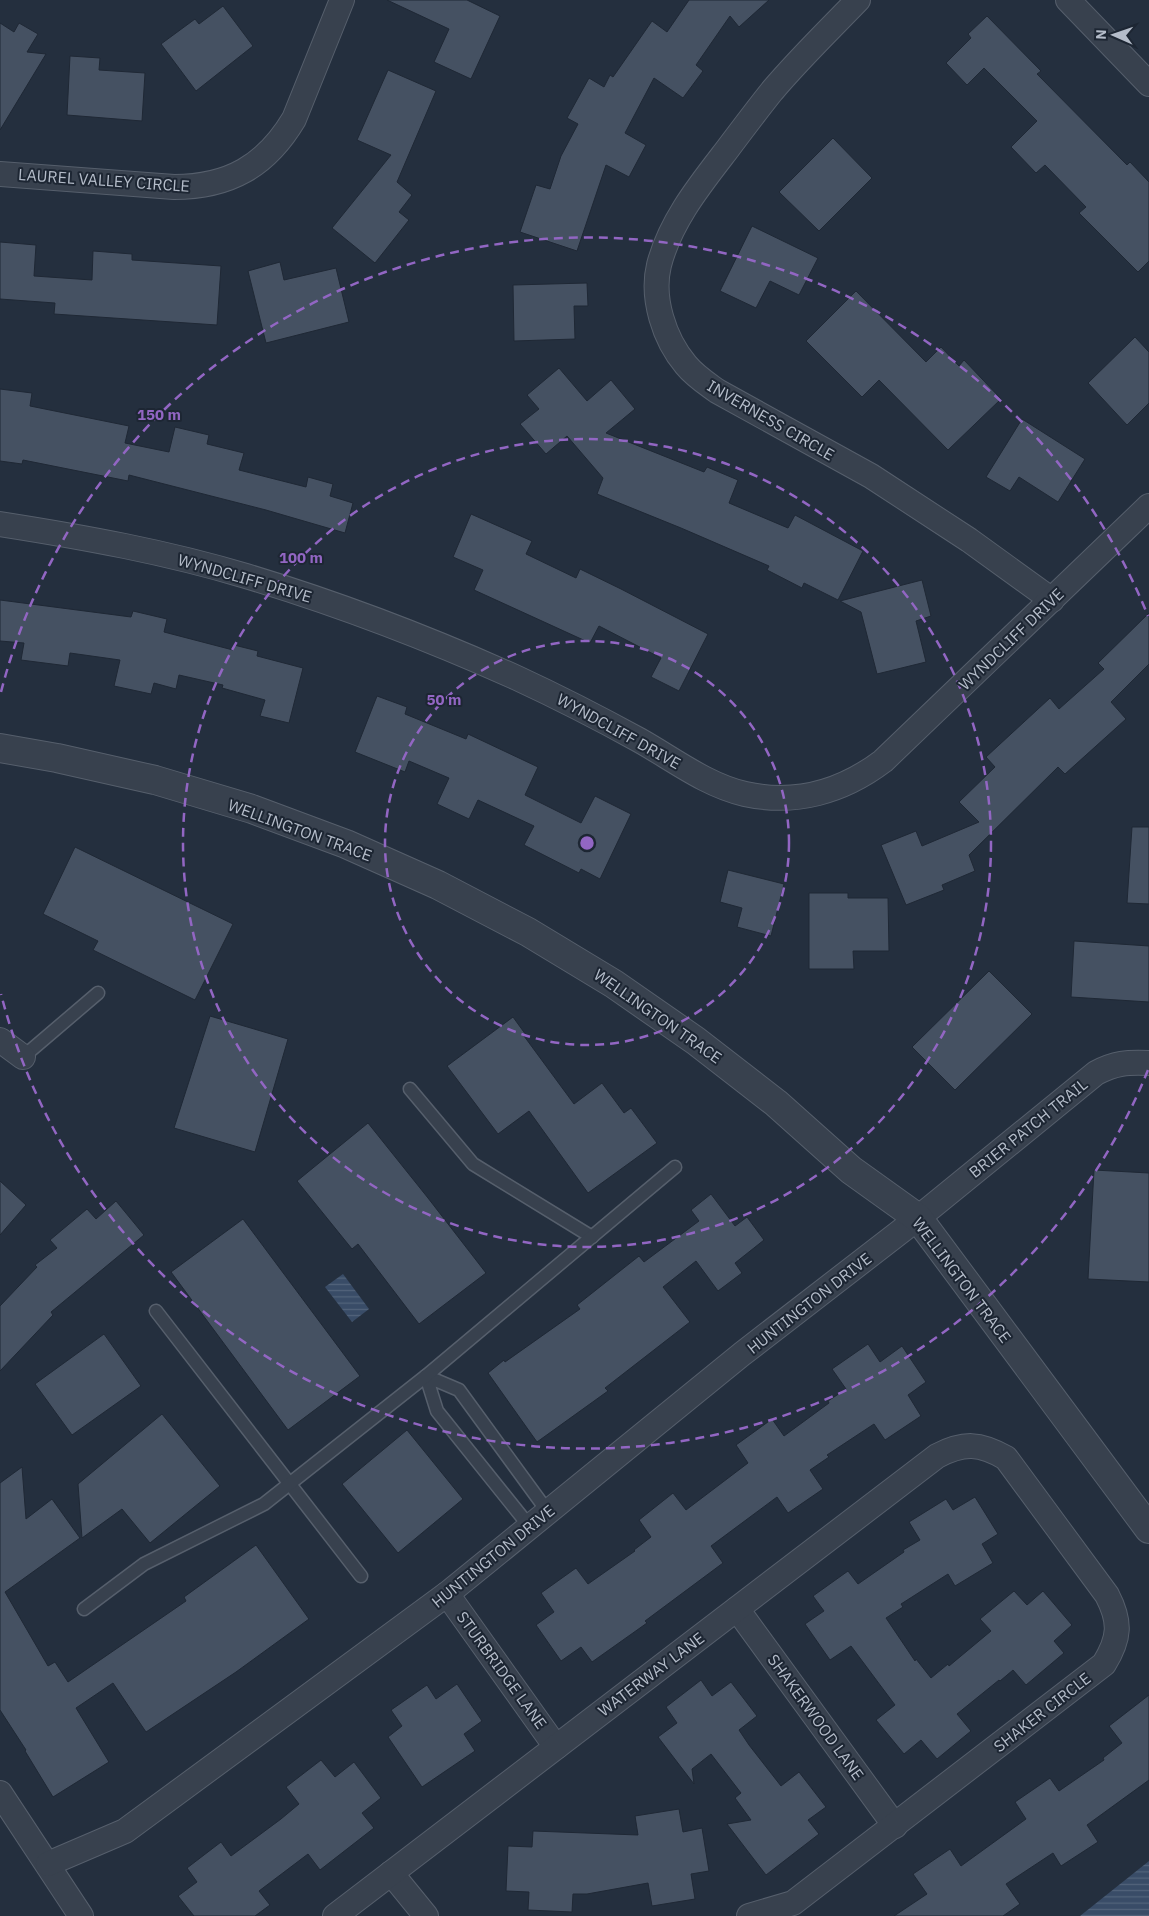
<svg xmlns="http://www.w3.org/2000/svg" width="1149" height="1916" font-family="'IBM Plex Sans',sans-serif">
<defs>
<pattern id="water-rules" width="6" height="5" patternUnits="userSpaceOnUse" patternTransform="scale(1.25)"><rect width="6" height="5" fill="#394c67"/><path d="M0 2.5h6" fill="none" stroke="#53647b"/></pattern>
</defs>
<rect width="100%" height="100%" fill="#242f3e"/>
<g fill="url(#water-rules)">
<path d="M 343,1274 L 369,1309 L 352,1322 L 325,1287 Z"/>
<path d="M 1149,1861 L 1149,1916 L 1080,1916 Z"/>
</g>
<g fill="#455162" stroke="#1f2835">
<path d="M 387,0 L 467,0 L 500,16 L 471,79 L 434,62 L 449,29 Z"/>
<path d="M 689,0 L 769,0 L 739,27 L 730,16 L 696,65 L 703,71 L 683,98 L 654,78 L 625,133 L 646,145 L 629,177 L 606,165 L 577,251 L 520,232 L 536,185 L 550,189 L 561,156 L 578,124 L 567,118 L 589,78 L 604,87 L 610,75 L 613,77 L 652,21 L 667,32 Z"/>
<path d="M 223,6 L 253,46 L 196,91 L 161,44 L 195,19 L 199,24 Z"/>
<path d="M 987,16 L 1041,71 L 1037,74 L 1127,165 L 1130,162 L 1149,182 L 1149,261 L 1138,272 L 1079,213 L 1086,207 L 1045,165 L 1036,173 L 1011,147 L 1037,121 L 984,68 L 967,85 L 946,63 L 971,38 L 968,34 Z"/>
<path d="M 0,23 L 14,32 L 19,23 L 38,34 L 27,52 L 46,54 L 0,130 Z"/>
<path d="M 70,56 L 100,58 L 99,70 L 145,73 L 142,121 L 67,115 Z"/>
<path d="M 388,70 L 436,91 L 397,182 L 412,195 L 399,212 L 409,220 L 375,263 L 332,228 L 391,155 L 357,140 Z"/>
<path d="M 833,138 L 872,178 L 819,231 L 779,192 Z"/>
<path d="M 752,226 L 818,258 L 799,295 L 770,281 L 756,308 L 720,291 Z"/>
<path d="M 0,242 L 36,245 L 34,276 L 92,280 L 93,251 L 132,254 L 132,260 L 221,266 L 217,325 L 54,314 L 55,303 L 0,299 Z"/>
<path d="M 280,262 L 284,280 L 336,268 L 349,322 L 266,343 L 248,271 Z"/>
<path d="M 587,283 L 588,306 L 574,306 L 575,339 L 514,341 L 513,285 Z"/>
<path d="M 856,291 L 926,362 L 941,347 L 959,366 L 964,360 L 1001,399 L 948,450 L 879,380 L 862,397 L 806,341 Z"/>
<path d="M 1135,337 L 1149,352 L 1149,403 L 1127,425 L 1088,383 Z"/>
<path d="M 559,368 L 587,401 L 611,380 L 635,409 L 606,433 L 704,472 L 707,467 L 738,480 L 729,503 L 788,528 L 795,515 L 863,551 L 838,600 L 804,583 L 802,588 L 767,570 L 769,566 L 681,528 L 597,494 L 603,478 L 567,436 L 546,454 L 520,424 L 539,409 L 527,395 Z"/>
<path d="M 0,389 L 32,393 L 30,406 L 129,426 L 125,443 L 169,452 L 175,427 L 209,435 L 207,444 L 244,453 L 239,470 L 306,487 L 308,477 L 333,484 L 330,496 L 353,503 L 345,533 L 266,510 L 129,475 L 128,481 L 23,460 L 22,464 L 0,461 Z"/>
<path d="M 1022,419 L 1085,459 L 1058,502 L 1019,477 L 1010,491 L 986,477 Z"/>
<path d="M 471,514 L 532,541 L 526,554 L 576,578 L 580,569 L 621,589 L 708,634 L 679,691 L 651,677 L 661,658 L 599,626 L 590,643 L 474,590 L 483,570 L 453,557 Z"/>
<path d="M 922,580 L 931,616 L 916,621 L 926,662 L 877,674 L 861,612 L 840,601 Z"/>
<path d="M 0,600 L 131,617 L 133,611 L 167,619 L 164,632 L 233,650 L 234,645 L 258,651 L 257,656 L 303,668 L 289,723 L 260,716 L 265,700 L 222,688 L 223,685 L 179,675 L 176,689 L 154,683 L 151,694 L 114,686 L 120,660 L 70,653 L 68,666 L 21,660 L 24,643 L 0,641 Z"/>
<path d="M 1149,613 L 1149,664 L 1111,702 L 1126,719 L 1065,774 L 1058,767 L 969,855 L 975,871 L 942,885 L 944,890 L 906,905 L 881,845 L 916,831 L 922,846 L 979,822 L 959,802 L 995,767 L 986,757 L 1050,698 L 1059,709 L 1104,669 L 1098,663 Z"/>
<path d="M 377,696 L 407,707 L 405,714 L 466,739 L 468,734 L 538,767 L 525,795 L 581,823 L 595,796 L 631,814 L 600,879 L 581,869 L 579,873 L 524,845 L 534,826 L 478,800 L 469,819 L 437,804 L 449,778 L 409,761 L 405,772 L 355,752 Z"/>
<path d="M 1132,827 L 1149,827 L 1149,904 L 1127,903 Z"/>
<path d="M 75,847 L 233,924 L 195,1000 L 93,950 L 98,941 L 43,914 Z"/>
<path d="M 728,870 L 784,884 L 771,936 L 737,927 L 742,908 L 720,902 Z"/>
<path d="M 809,893 L 848,893 L 848,898 L 888,898 L 889,951 L 853,951 L 854,969 L 809,969 Z"/>
<path d="M 1074,941 L 1149,946 L 1149,1002 L 1071,997 Z"/>
<path d="M 989,971 L 1032,1014 L 955,1090 L 912,1047 Z"/>
<path d="M 210,1016 L 288,1039 L 255,1152 L 174,1128 Z"/>
<path d="M 513,1017 L 526,1035 L 524,1036 L 574,1104 L 602,1083 L 624,1113 L 631,1108 L 657,1143 L 588,1193 L 529,1111 L 498,1134 L 447,1066 Z"/>
<path d="M 368,1123 L 428,1198 L 486,1273 L 419,1324 L 358,1244 L 352,1249 L 297,1181 Z"/>
<path d="M 1094,1170 L 1149,1173 L 1149,1282 L 1088,1279 Z"/>
<path d="M 0,1181 L 26,1205 L 0,1235 Z"/>
<path d="M 711,1194 L 735,1226 L 747,1217 L 764,1240 L 735,1263 L 742,1273 L 718,1291 L 696,1261 L 663,1287 L 690,1322 L 605,1388 L 608,1391 L 537,1442 L 488,1373 L 504,1360 L 505,1362 L 580,1309 L 577,1305 L 639,1256 L 644,1262 L 699,1221 L 691,1210 Z"/>
<path d="M 116,1201 L 144,1235 L 51,1312 L 53,1315 L 0,1371 L 0,1306 L 37,1267 L 35,1265 L 57,1248 L 50,1240 L 87,1209 L 96,1219 Z"/>
<path d="M 243,1219 L 360,1376 L 288,1430 L 171,1272 Z"/>
<path d="M 104,1334 L 141,1386 L 72,1435 L 35,1384 Z"/>
<path d="M 868,1344 L 880,1362 L 902,1346 L 926,1382 L 908,1395 L 921,1416 L 885,1440 L 874,1424 L 827,1455 L 829,1457 L 810,1470 L 823,1489 L 788,1513 L 777,1497 L 711,1546 L 723,1563 L 645,1621 L 647,1623 L 592,1662 L 581,1647 L 561,1661 L 536,1625 L 554,1612 L 541,1593 L 576,1568 L 588,1584 L 635,1551 L 634,1550 L 651,1537 L 639,1520 L 673,1493 L 686,1510 L 748,1463 L 736,1445 L 772,1419 L 784,1436 L 829,1403 L 828,1401 L 846,1389 L 832,1369 Z"/>
<path d="M 162,1414 L 220,1486 L 150,1543 L 122,1509 L 82,1538 L 78,1484 Z"/>
<path d="M 407,1430 L 463,1499 L 398,1553 L 342,1484 Z"/>
<path d="M 22,1467 L 26,1519 L 52,1499 L 80,1538 L 5,1592 L 48,1666 L 55,1662 L 68,1682 L 186,1601 L 184,1597 L 256,1545 L 309,1619 L 236,1672 L 146,1732 L 113,1683 L 76,1708 L 109,1762 L 53,1797 L 25,1751 L 26,1750 L 0,1710 L 0,1483 Z"/>
<path d="M 975,1497 L 998,1534 L 982,1544 L 993,1563 L 955,1586 L 948,1574 L 901,1604 L 903,1607 L 886,1618 L 915,1661 L 916,1659 L 931,1678 L 948,1664 L 949,1666 L 991,1631 L 980,1619 L 1014,1591 L 1027,1605 L 1043,1591 L 1072,1625 L 1054,1641 L 1064,1653 L 1026,1685 L 1013,1670 L 1000,1681 L 999,1680 L 957,1714 L 971,1731 L 937,1759 L 921,1740 L 904,1754 L 876,1720 L 895,1705 L 851,1646 L 830,1660 L 805,1624 L 824,1611 L 813,1596 L 848,1571 L 858,1584 L 904,1552 L 903,1550 L 920,1540 L 909,1522 L 946,1499 L 953,1510 Z"/>
<path d="M 701,1680 L 712,1696 L 731,1682 L 757,1716 L 739,1730 L 749,1745 L 781,1786 L 799,1772 L 826,1807 L 808,1820 L 819,1834 L 766,1875 L 727,1824 L 751,1820 L 735,1798 L 741,1793 L 711,1754 L 692,1769 L 694,1784 L 658,1737 L 677,1723 L 666,1707 Z"/>
<path d="M 457,1684 L 482,1721 L 464,1734 L 475,1751 L 422,1787 L 388,1737 L 402,1726 L 391,1710 L 427,1685 L 436,1699 Z"/>
<path d="M 1149,1695 L 1149,1780 L 1087,1825 L 1098,1842 L 1061,1866 L 1053,1853 L 1006,1884 L 1020,1904 L 1003,1916 L 894,1916 L 927,1894 L 913,1874 L 950,1849 L 961,1866 L 1026,1819 L 1015,1802 L 1050,1778 L 1059,1791 L 1104,1760 L 1103,1758 L 1122,1743 L 1109,1726 Z"/>
<path d="M 321,1760 L 335,1777 L 354,1762 L 381,1798 L 362,1813 L 374,1828 L 320,1870 L 308,1854 L 259,1891 L 270,1905 L 255,1916 L 194,1916 L 178,1896 L 197,1882 L 187,1868 L 221,1842 L 231,1856 L 281,1819 L 299,1804 L 286,1787 Z"/>
<path d="M 679,1809 L 683,1832 L 702,1828 L 709,1871 L 691,1874 L 695,1899 L 652,1906 L 648,1883 L 587,1894 L 573,1894 L 572,1912 L 528,1910 L 529,1892 L 506,1891 L 508,1846 L 532,1847 L 533,1831 L 638,1835 L 635,1816 Z"/>
</g>
<g fill="none" stroke-linecap="round" stroke-linejoin="round">
<g stroke="#565f6c" stroke-width="15">
<g id="service">
<path d="M 23,1057 L 98,993"/>
<path d="M 410,1089 L 473,1164 L 592,1237"/>
<path d="M 156,1311 L 361,1576"/>
<path d="M 530,1527 L 437,1411 L 426,1376 L 459,1390 L 548,1512"/>
<path d="M 84,1609 L 144,1564 L 264,1504 L 426,1376 L 675,1167"/>
</g>
</g>
<g stroke="#565f6c" stroke-width="26">
<g id="minor">
<path d="M 858,0 C 829,30 799,59 772,91 C 756,111 741,131 726,151 C 699,186 670,222 659,265 C 651,298 664,339 686,365 C 695,376 706,383 717,391 L 871,476 L 969,540 L 1052,600"/>
<path d="M 1068,0 L 1149,84"/>
<path d="M 0,174 L 174,187 C 229,187 266,166 294,119 L 342,0"/>
<path d="M 0,524 C 83,537 166,552 246,576 C 339,604 428,638 517,678 C 558,697 599,718 639,740 C 673,759 706,785 745,794 C 795,805 842,792 883,761 L 1149,506"/>
<path d="M 0,1040 L 23,1057"/>
<path d="M 447,1594 L 556,1747"/>
<path d="M 737,1609 L 895,1826"/>
<path d="M 0,1793 L 81,1916"/>
<path d="M 48,1864 L 125,1831 L 447,1594 L 742,1354 L 918,1218 L 1096,1073 C 1115,1063 1127,1062 1149,1063"/>
<path d="M 391,1873 L 426,1916"/>
<path d="M 335,1916 L 937,1456 C 964,1442 980,1443 1006,1458 L 1107,1595 C 1121,1622 1120,1638 1104,1664 L 793,1903 L 749,1916"/>
</g>
</g>
<g stroke="#565f6c" stroke-width="30">
<path id="tertiary" d="M 0,748 L 57,758 L 155,780 L 252,809 L 346,844 L 438,885 L 528,932 L 614,984 L 696,1041 L 776,1103 L 851,1170 L 918,1218 L 1149,1529"/>
</g>
<use href="#service" stroke="#38414e" stroke-width="12"/>
<use href="#minor" stroke="#38414e" stroke-width="24"/>
<use href="#tertiary" stroke="#38414e" stroke-width="28"/>
</g>
<g fill="none" stroke="#9266c3" stroke-width="2.5" stroke-dasharray="9 6">
<circle cx="587" cy="843" r="202"/>
<circle cx="587" cy="843" r="404"/>
<path d="M1148 1070A605 605 0 0 1 1 994M1 692A605 605 0 0 1 1148 616"/>
</g>
<g text-anchor="middle" stroke-width="4" stroke-linejoin="round" paint-order="stroke">
<g font-size="16" fill="#b4bcc9" stroke="#1d2633">
<text transform="translate(104 180) rotate(4)" y="6">LAUREL VALLEY CIRCLE</text>
<text transform="translate(771 420) rotate(30)" y="6">INVERNESS CIRCLE</text>
<text transform="translate(245 578) rotate(16)" y="6">WYNDCLIFF DRIVE</text>
<text transform="translate(1011 639) rotate(-44)" y="6">WYNDCLIFF DRIVE</text>
<text transform="translate(619 731) rotate(29)" y="6">WYNDCLIFF DRIVE</text>
<text transform="translate(300 830) rotate(20)" y="6">WELLINGTON TRACE</text>
<text transform="translate(658 1016) rotate(35)" y="6">WELLINGTON TRACE</text>
<text transform="translate(1028 1128) rotate(-39)" y="6">BRIER PATCH TRAIL</text>
<text transform="translate(962 1280) rotate(53)" y="6">WELLINGTON TRACE</text>
<text transform="translate(809 1303) rotate(-38)" y="6">HUNTINGTON DRIVE</text>
<text transform="translate(493 1556) rotate(-39)" y="6">HUNTINGTON DRIVE</text>
<text transform="translate(502 1670) rotate(54)" y="6">STURBRIDGE LANE</text>
<text transform="translate(651 1674) rotate(-37)" y="6">WATERWAY LANE</text>
<text transform="translate(1042 1712) rotate(-38)" y="6">SHAKER CIRCLE</text>
<text transform="translate(816 1717) rotate(54)" y="6">SHAKERWOOD LANE</text>
</g>
</g>
<circle cx="587" cy="843" r="8" fill="#9266c3" stroke="#1d2633" stroke-width="2.5"/>
<g font-size="15" text-anchor="middle" font-weight="bold" fill="#9266c3" stroke="#1d2633" stroke-width="4" stroke-linejoin="round" paint-order="stroke">
<text x="159" y="420">150 m</text>
<text x="301" y="563">100 m</text>
<text x="444" y="705">50 m</text>
</g>
<g transform="translate(1114 35) rotate(272)" stroke="#1d2633" stroke-width="4" paint-order="stroke">
<path d="M0-4L9 19L0 12L-9 19Z" fill="#b4bcc9"/>
<text y="-8" font-size="14" font-weight="bold" text-anchor="middle" fill="#b4bcc9">N</text>
</g>
</svg>
